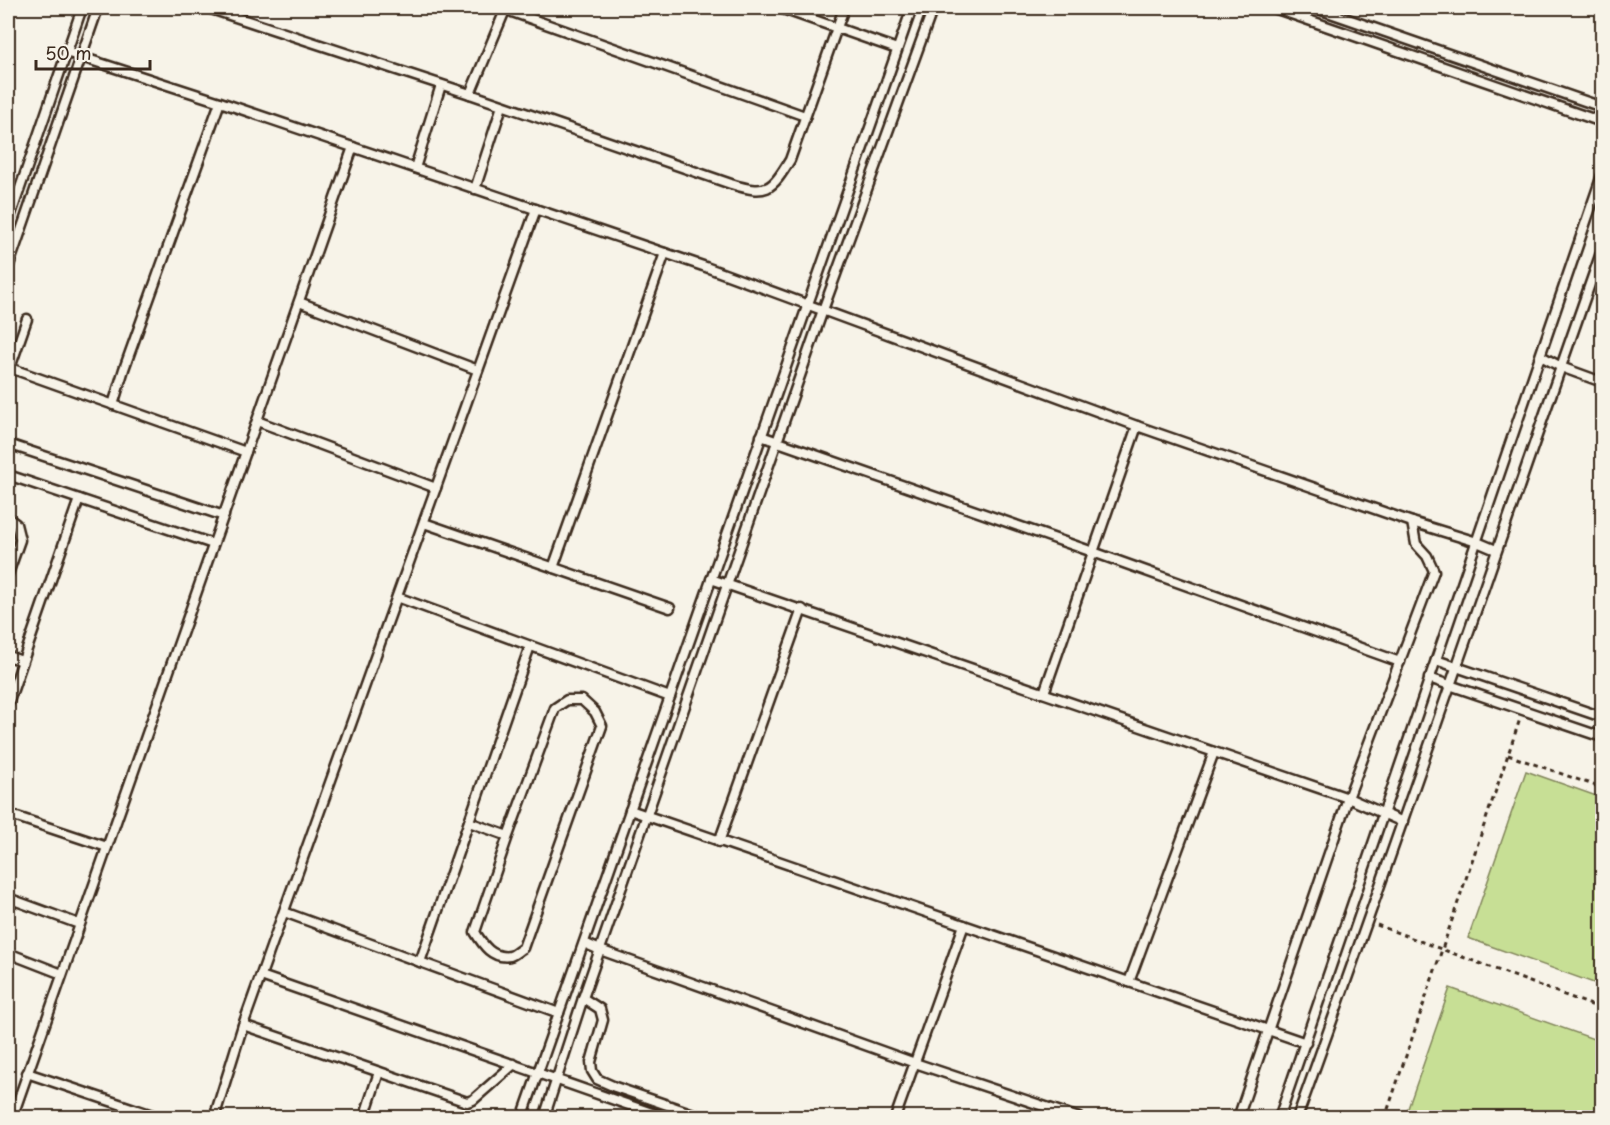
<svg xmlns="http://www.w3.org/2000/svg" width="1610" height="1125" font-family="'Playpen Sans',sans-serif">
<rect width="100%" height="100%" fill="#f7f3e8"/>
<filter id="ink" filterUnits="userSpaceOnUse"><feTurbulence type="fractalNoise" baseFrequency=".0167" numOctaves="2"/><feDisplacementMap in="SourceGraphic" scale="12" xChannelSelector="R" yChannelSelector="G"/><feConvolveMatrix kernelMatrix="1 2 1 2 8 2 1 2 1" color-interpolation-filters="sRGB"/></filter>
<g filter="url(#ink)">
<g fill="#c7df95" stroke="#81845a" stroke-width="1.5">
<path d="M 1526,771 L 1602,798 L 1602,986 L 1468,938 Z"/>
<path d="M 1450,988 L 1602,1042 L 1602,1117 L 1405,1117 Z"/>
</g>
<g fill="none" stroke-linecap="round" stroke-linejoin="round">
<g stroke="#3b2a1e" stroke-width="13">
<g id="lane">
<path d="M 208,8 L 470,94 L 731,184 C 767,195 771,191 790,160 L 844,8"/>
<path d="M 501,8 L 805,116"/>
<path d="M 780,8 L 897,49"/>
<path d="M 1274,8 L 1602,122"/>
<path d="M 1316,8 L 1602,107"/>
<path d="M 66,52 L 220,102 L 703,266 L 1137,426 L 1412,522 L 1477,542 L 1496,550"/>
<path d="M 470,94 L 506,8"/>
<path d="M 415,168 L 441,85"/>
<path d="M 475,189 L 502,106"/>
<path d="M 8,223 L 82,8"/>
<path d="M 8,268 L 98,8"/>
<path d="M 299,302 L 478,370"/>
<path d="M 27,319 L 10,368 L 246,452"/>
<path d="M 1541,356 L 1561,367 L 1602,382"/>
<path d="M 113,405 L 124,369 L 220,102"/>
<path d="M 257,421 L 436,488"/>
<path d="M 761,436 L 1093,552 L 1400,662"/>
<path d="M 8,444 L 224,516"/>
<path d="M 8,475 L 213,544"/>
<path d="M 8,518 L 16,524 L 20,540 L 8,574"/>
<path d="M 424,523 L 670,608"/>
<path d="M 553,568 L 665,253"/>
<path d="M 711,579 L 1348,798 L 1403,822"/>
<path d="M 397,597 L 670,697"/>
<path d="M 8,656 L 22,661"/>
<path d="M 1436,660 L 1602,717"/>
<path d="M 1429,678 L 1602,737"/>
<path d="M 1044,693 L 1137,426"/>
<path d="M 8,704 L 79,499"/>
<path d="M 630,810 L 1306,1043"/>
<path d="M 8,814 L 107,847"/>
<path d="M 469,822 L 508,836 L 555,708 L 567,700 L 582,700 L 595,712 L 602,726 L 523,948 C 519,950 514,955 510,956 C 492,959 483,945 475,932 L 508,836"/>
<path d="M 719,842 L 802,609"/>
<path d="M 8,898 L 79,924"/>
<path d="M 284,912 L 559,1013"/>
<path d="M 584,943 L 600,950 L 915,1063 L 1079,1118"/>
<path d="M 8,953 L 62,974"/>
<path d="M 420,962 L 530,646"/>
<path d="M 261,976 L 666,1118"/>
<path d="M 1129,982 L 1214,752"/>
<path d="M 583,998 L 600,1009 L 603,1020 L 591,1062 L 592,1071 L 597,1079 L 615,1087 L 705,1118"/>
<path d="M 243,1025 L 467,1102 L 473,1100 L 514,1064"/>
<path d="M 27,1073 L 161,1118"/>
<path d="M 12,1118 L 353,147"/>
<path d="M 214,1118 L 243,1025 L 536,209"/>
<path d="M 364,1118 L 379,1072"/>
<path d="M 522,1118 L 912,8"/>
<path d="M 544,1118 L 583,998 L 823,310 L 933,8"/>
<path d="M 895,1118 L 964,925"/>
<path d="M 1238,1118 L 1348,798 L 1434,571 L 1427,556 L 1416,544 L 1412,522"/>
<path d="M 1279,1118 L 1602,175"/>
<path d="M 1297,1118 C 1402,829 1500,539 1602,250"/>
</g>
</g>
<g stroke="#3b2a1e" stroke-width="3" stroke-dasharray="4.5 4.5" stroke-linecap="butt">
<path d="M 1508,755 L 1602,788"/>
<path d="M 1377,925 L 1602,1009"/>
<path d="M 1385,1118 L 1520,719"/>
</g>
<use href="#lane" stroke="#f7f3e8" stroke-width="8"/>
</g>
</g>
<rect width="1610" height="1125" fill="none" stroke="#f7f3e8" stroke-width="30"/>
<rect x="15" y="15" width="1580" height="1095" fill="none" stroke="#3b2a1e" stroke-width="2" filter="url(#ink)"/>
<path d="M36 60v9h114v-9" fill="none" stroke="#3b2a1e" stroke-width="3"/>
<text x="45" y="60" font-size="18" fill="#3b2a1e" stroke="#f7f3e8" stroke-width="4.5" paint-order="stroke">50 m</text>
</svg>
